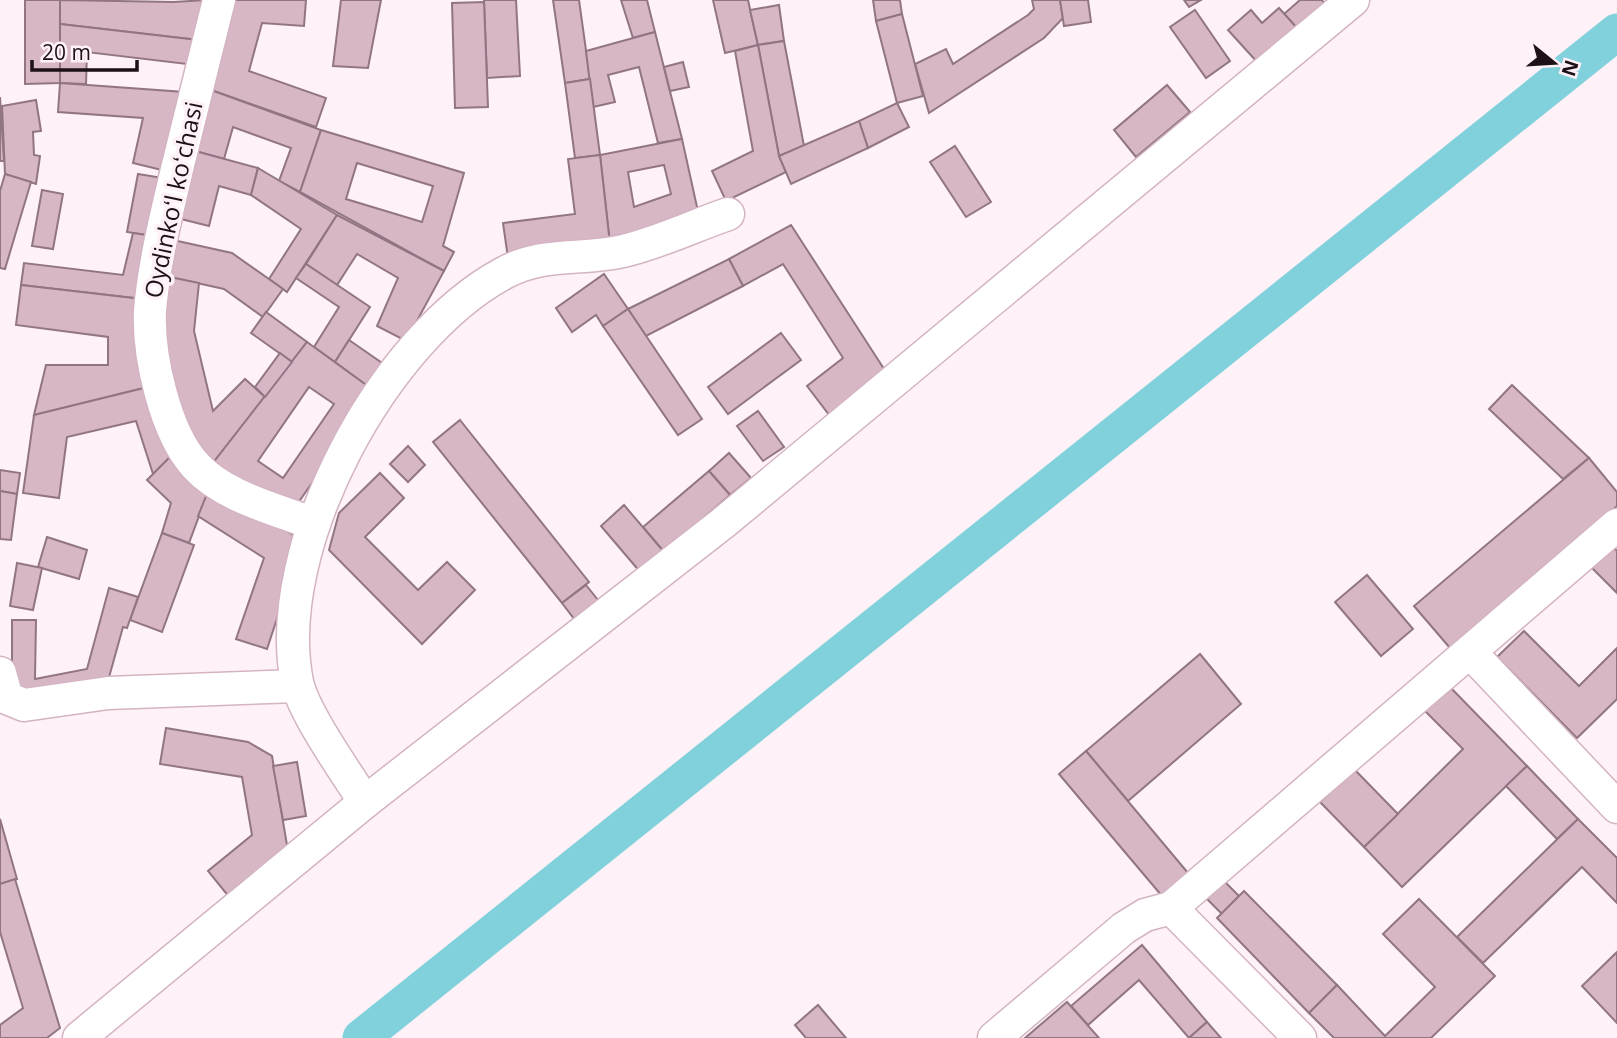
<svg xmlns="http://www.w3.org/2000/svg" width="1617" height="1038" font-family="'Open Sans',sans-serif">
<rect width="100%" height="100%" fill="#fef1f7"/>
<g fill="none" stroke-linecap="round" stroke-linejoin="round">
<path stroke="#80d1db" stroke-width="37" d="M 361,1038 L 1617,32"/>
</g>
<g fill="#d7b7c6" stroke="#927583" stroke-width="2" fill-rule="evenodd">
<path d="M 25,0 L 60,0 L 60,83 L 25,84 Z"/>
<path d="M 60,0 L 174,2 L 206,0 L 198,40 L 60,24 Z"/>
<path d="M 235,0 L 306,0 L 304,26 L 262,23 L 249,71 L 326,98 L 316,127 L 211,90 Z"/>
<path d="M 341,0 L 381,0 L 368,68 L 333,66 Z"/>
<path d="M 484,0 L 516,0 L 520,76 L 487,78 Z"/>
<path d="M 553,0 L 579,0 L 590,79 L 565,83 Z"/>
<path d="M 621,0 L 647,0 L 655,32 L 633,38 Z"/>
<path d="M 713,0 L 748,0 L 758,45 L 725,53 Z"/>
<path d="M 873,0 L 900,0 L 902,14 L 876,21 Z"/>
<path d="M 1032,0 L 1060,0 L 1063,18 L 1044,38 L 929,113 L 915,64 L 946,49 L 953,64 L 1028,15 L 1034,9 Z"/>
<path d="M 1060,0 L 1088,0 L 1091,22 L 1064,26 Z"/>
<path d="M 1184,0 L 1201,0 L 1189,7 Z"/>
<path d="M 1300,0 L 1322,0 L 1324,3 L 1297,28 L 1284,14 Z"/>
<path d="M 484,2 L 488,107 L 455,108 L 452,3 Z"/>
<path d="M 779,5 L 784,41 L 758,45 L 750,10 Z"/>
<path d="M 1279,8 L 1297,28 L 1258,63 L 1228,30 L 1251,10 L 1262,23 Z"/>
<path d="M 1195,10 L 1230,61 L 1206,78 L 1170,27 Z"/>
<path d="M 902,14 L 923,96 L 897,103 L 876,21 Z"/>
<path d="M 60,24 L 198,40 L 195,65 L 87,52 L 86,84 L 60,83 Z"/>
<path d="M 655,32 L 682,139 L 658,143 L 639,67 L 608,75 L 615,102 L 593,107 L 586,51 Z"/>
<path d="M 784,41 L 804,146 L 779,156 L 758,45 Z"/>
<path d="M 758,45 L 779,156 L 786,172 L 726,201 L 712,171 L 753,151 L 735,51 Z"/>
<path d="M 683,62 L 689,87 L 670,91 L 664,67 Z"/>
<path d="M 590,79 L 600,155 L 575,158 L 565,83 Z"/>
<path d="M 60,83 L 184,92 L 166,171 L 133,163 L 143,118 L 58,112 Z"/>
<path d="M 1167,85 L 1190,112 L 1136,157 L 1114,130 Z"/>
<path d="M 211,90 L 321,130 L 300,192 L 279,181 L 291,148 L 233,127 L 224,159 L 195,151 Z"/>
<path d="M 0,97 L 4,161 L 0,161 Z"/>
<path d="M 36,100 L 41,131 L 33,132 L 34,155 L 40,156 L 36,184 L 5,174 L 2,106 Z"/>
<path d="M 897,103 L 909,127 L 868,148 L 859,121 Z"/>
<path d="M 859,121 L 868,148 L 791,184 L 779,156 Z"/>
<path d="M 321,130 L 464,173 L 443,246 L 454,252 L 444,271 L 300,192 ZM 357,163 L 433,186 L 422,222 L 346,199 Z"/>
<path d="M 682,139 L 699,216 L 610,244 L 600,155 ZM 664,165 L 671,194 L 634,207 L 628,172 Z"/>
<path d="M 955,146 L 991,202 L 966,217 L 930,162 Z"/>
<path d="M 195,151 L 258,168 L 251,195 L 219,186 L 209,226 L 177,218 Z"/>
<path d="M 600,155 L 610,244 L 508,258 L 503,223 L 575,214 L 568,159 Z"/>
<path d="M 258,168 L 337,215 L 287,292 L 269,279 L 301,229 L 251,195 Z"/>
<path d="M 5,174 L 31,182 L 5,269 L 0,268 L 0,191 Z"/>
<path d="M 138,174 L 163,178 L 153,236 L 127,232 Z"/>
<path d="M 42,190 L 63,194 L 53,249 L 32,246 Z"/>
<path d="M 337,215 L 444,271 L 406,341 L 377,326 L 398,278 L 357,254 L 337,285 L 306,264 Z"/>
<path d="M 791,225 L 886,372 L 830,416 L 807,386 L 843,358 L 783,264 L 743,286 L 729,259 Z"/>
<path d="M 133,233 L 153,236 L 142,299 L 21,285 L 24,263 L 123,275 Z"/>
<path d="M 173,240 L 232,253 L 283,289 L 263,317 L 224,289 L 165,276 Z"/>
<path d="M 729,259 L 743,286 L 646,336 L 628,309 Z"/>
<path d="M 306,264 L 370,307 L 335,362 L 314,347 L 339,307 L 296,278 Z"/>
<path d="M 604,274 L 628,309 L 603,326 L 596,315 L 572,332 L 556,308 Z"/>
<path d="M 165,276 L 199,283 L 194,331 L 213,411 L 245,379 L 265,397 L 209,468 L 183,441 L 159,339 Z"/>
<path d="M 21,285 L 142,299 L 144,388 L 34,415 L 46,365 L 108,365 L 108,337 L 16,325 Z"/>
<path d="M 628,309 L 702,419 L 678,435 L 603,326 Z"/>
<path d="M 266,312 L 307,342 L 292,362 L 251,333 Z"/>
<path d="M 781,333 L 801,360 L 728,414 L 708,387 Z"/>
<path d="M 349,340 L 385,365 L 369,387 L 335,362 Z"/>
<path d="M 307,342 L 369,387 L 357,418 L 298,503 L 209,468 ZM 309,387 L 334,404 L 283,478 L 258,461 Z"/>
<path d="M 280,353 L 292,362 L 265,397 L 255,387 Z"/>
<path d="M 1512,385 L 1589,458 L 1563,479 L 1489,409 Z"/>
<path d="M 144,388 L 172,455 L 153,474 L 136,421 L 67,437 L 59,498 L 23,493 L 34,415 Z"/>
<path d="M 758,411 L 784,447 L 763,461 L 737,426 Z"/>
<path d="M 460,420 L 589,582 L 562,603 L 433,442 Z"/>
<path d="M 408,446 L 425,465 L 408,482 L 390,464 Z"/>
<path d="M 729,453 L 751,478 L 730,495 L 709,471 Z"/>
<path d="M 172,455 L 211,484 L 189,543 L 162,533 L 171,503 L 147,480 Z"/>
<path d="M 1589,458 L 1617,492 L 1617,506 L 1450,648 L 1414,606 Z"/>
<path d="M 0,470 L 20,473 L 17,494 L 0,491 Z"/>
<path d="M 709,471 L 730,495 L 664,552 L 643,527 Z"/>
<path d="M 380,473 L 404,498 L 365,537 L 418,590 L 447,562 L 475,590 L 422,644 L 329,550 L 339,513 Z"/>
<path d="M 211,484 L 296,537 L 297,558 L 267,649 L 236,639 L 264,558 L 198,516 Z"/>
<path d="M 0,491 L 17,494 L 11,540 L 0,539 Z"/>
<path d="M 624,505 L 664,552 L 641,573 L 601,526 Z"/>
<path d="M 162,533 L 194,545 L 162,632 L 130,620 Z"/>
<path d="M 47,537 L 87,550 L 79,579 L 38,567 Z"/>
<path d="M 1611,545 L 1617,551 L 1617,593 L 1590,566 Z"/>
<path d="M 17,563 L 42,568 L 33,610 L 10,606 Z"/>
<path d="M 1367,575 L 1413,629 L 1381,656 L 1335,602 Z"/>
<path d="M 586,585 L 602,605 L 578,624 L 562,603 Z"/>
<path d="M 109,588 L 138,597 L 127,628 L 123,627 L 108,681 L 28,698 L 12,687 L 12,620 L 36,620 L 35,679 L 87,669 Z"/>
<path d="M 1524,631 L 1579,686 L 1617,648 L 1617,699 L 1577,738 L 1497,657 Z"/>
<path d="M 1200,654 L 1241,704 L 1128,801 L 1086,751 Z"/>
<path d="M 1449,686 L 1527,766 L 1402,887 L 1364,847 L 1463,749 L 1424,710 Z"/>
<path d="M 166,728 L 248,742 L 272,756 L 288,851 L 230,898 L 208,871 L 252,835 L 242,777 L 160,764 Z"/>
<path d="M 1086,751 L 1188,873 L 1162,896 L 1059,774 Z"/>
<path d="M 297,762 L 306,816 L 283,820 L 273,766 Z"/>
<path d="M 1527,766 L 1578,819 L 1557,839 L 1506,786 Z"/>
<path d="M 1354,769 L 1398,814 L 1364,847 L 1320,802 Z"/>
<path d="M 0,819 L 17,879 L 0,884 Z"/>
<path d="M 1578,819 L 1617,858 L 1617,903 L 1582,867 L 1483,963 L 1457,937 Z"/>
<path d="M 15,879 L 60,1028 L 47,1038 L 0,1038 L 0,1025 L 23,1008 L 0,932 L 0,884 Z"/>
<path d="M 1223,880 L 1239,896 L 1222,914 L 1205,897 Z"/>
<path d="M 1244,891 L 1337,985 L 1309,1013 L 1217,918 Z"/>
<path d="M 1419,899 L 1495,976 L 1431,1038 L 1334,1038 L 1309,1013 L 1337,985 L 1385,1036 L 1435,987 L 1383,934 Z"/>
<path d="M 1142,945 L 1207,1022 L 1189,1038 L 1139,980 L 1088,1025 L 1071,1006 Z"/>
<path d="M 1617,952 L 1617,1023 L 1582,986 Z"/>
<path d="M 1067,1002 L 1099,1038 L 1025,1038 Z"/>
<path d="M 818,1005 L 846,1038 L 806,1038 L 795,1025 Z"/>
<path d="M 1207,1022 L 1221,1038 L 1189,1038 Z"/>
</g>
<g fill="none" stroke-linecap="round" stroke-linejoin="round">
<g stroke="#d4b4c3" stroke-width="35">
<g id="street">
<path d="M 219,0 C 205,55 192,110 178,165 C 167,212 154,262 150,311 C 148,355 165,433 196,466 C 224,497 276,509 314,524"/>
<path d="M 1470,652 L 1617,807"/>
<path d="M 0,673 L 7,698 L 24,705 L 108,693 L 297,686"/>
<path d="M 365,802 C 347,774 303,712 297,682 C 270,547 384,337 504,273 C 544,251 581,261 623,251 C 658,243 693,226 728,214"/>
<path d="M 1171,908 L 1300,1038"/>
<path d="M 79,1038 L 365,802 L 723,523 L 1353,0"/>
<path d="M 994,1038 L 1124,928 L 1145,915 L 1171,908 L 1617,525"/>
</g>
</g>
<use href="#street" stroke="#fff" stroke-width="32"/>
</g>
<g text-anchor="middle" stroke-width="7" stroke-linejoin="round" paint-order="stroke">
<g font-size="24" fill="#1c1116" stroke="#fef1f7">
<text transform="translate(174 200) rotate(-78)" y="8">Oydinkoʻl koʻchasi</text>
</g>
</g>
<g transform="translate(1554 63) rotate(108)" stroke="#fef1f7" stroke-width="5" paint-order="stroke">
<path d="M0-5L12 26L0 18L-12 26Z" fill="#1c1116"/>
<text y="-10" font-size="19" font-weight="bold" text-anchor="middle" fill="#1c1116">N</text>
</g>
<path d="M32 60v10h105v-10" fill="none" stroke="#1c1116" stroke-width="3.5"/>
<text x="42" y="60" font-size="21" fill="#1c1116" stroke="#fef1f7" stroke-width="5" paint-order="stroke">20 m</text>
</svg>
